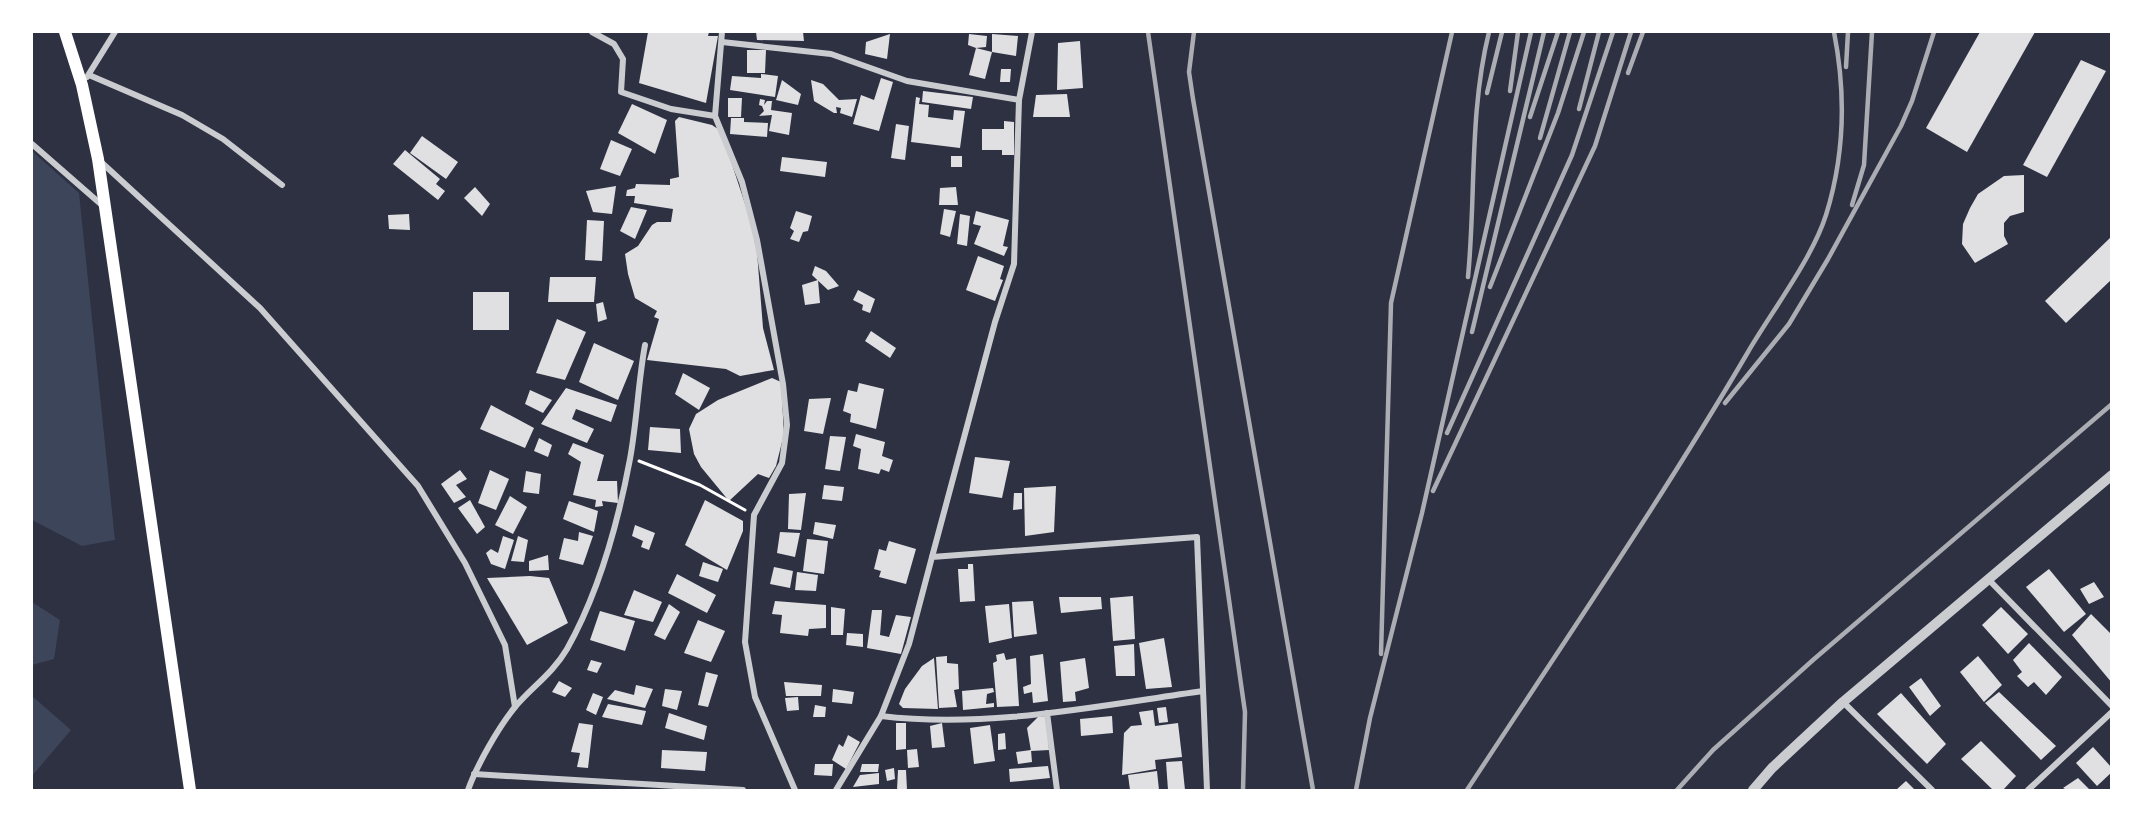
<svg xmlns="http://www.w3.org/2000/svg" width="2143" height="822" font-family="Mulish,sans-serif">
<rect width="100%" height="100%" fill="#2d3142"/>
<g fill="#3c4559">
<path d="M 32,151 L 79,193 L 115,540 L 82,546 L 32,520 Z"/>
<path d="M 32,602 L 60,620 L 54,659 L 32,665 Z"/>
<path d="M 32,696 L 71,730 L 32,776 Z"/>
</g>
<g fill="#e0e0e3">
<path d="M 648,32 L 709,32 L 708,36 L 718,36 L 706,103 L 639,83 Z"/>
<path d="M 756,32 L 803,32 L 804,41 L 757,40 Z"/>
<path d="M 1980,32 L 2035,32 L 1967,152 L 1926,128 Z"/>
<path d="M 890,34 L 887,59 L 865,54 L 866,42 Z"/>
<path d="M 969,34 L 987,36 L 986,47 L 976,48 L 968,45 Z"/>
<path d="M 992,34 L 1018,36 L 1016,56 L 992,52 Z"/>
<path d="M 1080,41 L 1083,88 L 1057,90 L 1058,43 Z"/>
<path d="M 976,48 L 992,52 L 985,79 L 969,75 Z"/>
<path d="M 747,50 L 766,50 L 765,73 L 747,73 Z"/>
<path d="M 2081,60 L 2106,71 L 2047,177 L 2023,165 Z"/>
<path d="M 1001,69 L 1011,69 L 1010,82 L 1000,82 Z"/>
<path d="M 761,74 L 778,76 L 775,97 L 730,90 L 732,76 L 761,78 Z"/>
<path d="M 881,78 L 893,82 L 879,131 L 853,124 L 861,95 L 874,100 Z"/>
<path d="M 782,80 L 801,94 L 798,105 L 776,100 Z"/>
<path d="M 811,80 L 823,84 L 839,100 L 857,99 L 852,117 L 840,113 L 841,108 L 836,107 L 837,113 L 834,113 L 814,101 Z"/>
<path d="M 923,91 L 973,97 L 971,109 L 922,102 Z"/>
<path d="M 1067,94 L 1070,117 L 1033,117 L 1036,95 Z"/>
<path d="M 916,97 L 920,98 L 919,104 L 929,105 L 928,117 L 953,120 L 954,110 L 965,111 L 960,148 L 911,142 Z"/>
<path d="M 728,98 L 742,98 L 741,117 L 728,117 Z"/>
<path d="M 760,99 L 765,100 L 764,105 L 767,101 L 772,101 L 771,110 L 792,113 L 789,135 L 769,131 L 772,115 L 759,116 L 764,111 L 762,106 L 759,105 Z"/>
<path d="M 632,104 L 667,120 L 655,154 L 618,133 Z"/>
<path d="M 679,117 L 712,125 L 721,131 L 749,216 L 757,252 L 763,328 L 774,370 L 740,376 L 726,369 L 647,360 L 659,319 L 654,317 L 657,311 L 635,298 L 628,274 L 625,254 L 638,246 L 652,225 L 657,222 L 671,222 L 673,209 L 634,203 L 635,196 L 626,196 L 627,190 L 635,188 L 636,184 L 670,185 L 670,179 L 679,177 L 675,121 Z"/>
<path d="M 731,118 L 744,118 L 744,122 L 768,123 L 767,137 L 730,134 Z"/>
<path d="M 1004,121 L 1014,122 L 1014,155 L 1002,155 L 1002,150 L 982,150 L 982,129 L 1004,129 Z"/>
<path d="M 896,124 L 909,126 L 905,160 L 891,158 Z"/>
<path d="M 422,136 L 458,162 L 446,179 L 410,153 Z"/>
<path d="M 611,140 L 632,149 L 620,176 L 600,169 Z"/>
<path d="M 405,150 L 440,179 L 436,184 L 445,191 L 438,200 L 393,164 Z"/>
<rect x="951" y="156" width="11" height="11"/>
<path d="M 782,157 L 827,162 L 825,177 L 780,171 Z"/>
<path d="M 2024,175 L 2024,212 L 2010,216 L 2004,223 L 2004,236 L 2008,244 L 1975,263 L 1962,244 L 1963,224 L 1970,208 L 1978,194 L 2004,176 Z"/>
<path d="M 616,186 L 612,214 L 593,212 L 586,191 Z"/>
<path d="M 475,187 L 490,204 L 482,216 L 464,198 Z"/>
<path d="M 956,187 L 958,205 L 939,205 L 940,188 Z"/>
<path d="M 631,207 L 647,210 L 635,239 L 620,231 Z"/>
<path d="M 944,209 L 956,211 L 950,237 L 940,234 Z"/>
<path d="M 796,211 L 812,216 L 808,231 L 803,232 L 799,242 L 790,239 L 794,231 L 790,228 Z"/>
<path d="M 976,211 L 1009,220 L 1003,246 L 1008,247 L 1004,256 L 974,244 L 981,226 L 973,224 Z"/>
<path d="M 409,214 L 410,230 L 389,229 L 388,215 Z"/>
<path d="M 960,214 L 970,216 L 967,246 L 957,244 Z"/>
<path d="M 587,220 L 604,221 L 602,261 L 585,260 Z"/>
<path d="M 2112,236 L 2112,279 L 2066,323 L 2045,301 Z"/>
<path d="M 978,256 L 1004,266 L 1000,279 L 1003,280 L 995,301 L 966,290 Z"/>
<path d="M 815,266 L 826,271 L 839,286 L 828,290 L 812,275 Z"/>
<path d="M 550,277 L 596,277 L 594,302 L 548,302 Z"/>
<path d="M 818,280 L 820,303 L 805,305 L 802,285 Z"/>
<path d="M 858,290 L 875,299 L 870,313 L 862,310 L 863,305 L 853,300 Z"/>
<rect x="473" y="292" width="36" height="38"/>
<path d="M 603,302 L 607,319 L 598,322 L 596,304 Z"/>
<path d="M 557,319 L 586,332 L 565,380 L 536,373 Z"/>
<path d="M 871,331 L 896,348 L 890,358 L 865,341 Z"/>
<path d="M 594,343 L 634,361 L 618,400 L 579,382 Z"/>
<path d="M 683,373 L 710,388 L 699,410 L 675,394 Z"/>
<path d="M 772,378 L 781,382 L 784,434 L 776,466 L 769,478 L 758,474 L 729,501 L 701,467 L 694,454 L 689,429 L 696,414 L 718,400 Z"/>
<path d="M 859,383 L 884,389 L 876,429 L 850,422 L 851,414 L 843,411 L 848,390 L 857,392 Z"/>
<path d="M 566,388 L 617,405 L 611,422 L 576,409 L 572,419 L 594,429 L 587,443 L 541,424 Z"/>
<path d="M 530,390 L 552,400 L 543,413 L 525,404 Z"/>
<path d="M 831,398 L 823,434 L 804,431 L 809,399 Z"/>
<path d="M 491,405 L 534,428 L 525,448 L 480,429 Z"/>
<path d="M 650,427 L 680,429 L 681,453 L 648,450 Z"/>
<path d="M 856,434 L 885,442 L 882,456 L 893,460 L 889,472 L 881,469 L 879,474 L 858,469 L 861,449 L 853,446 Z"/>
<path d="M 830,436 L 846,437 L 840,471 L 825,469 Z"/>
<path d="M 539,438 L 552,445 L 548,457 L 534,451 Z"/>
<path d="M 573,443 L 604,455 L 597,481 L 617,481 L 618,503 L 602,501 L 603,506 L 595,507 L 596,500 L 573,495 L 581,462 L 568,454 Z"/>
<path d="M 975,457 L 1010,461 L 1002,498 L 969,493 Z"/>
<path d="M 460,470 L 467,479 L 456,485 L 466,497 L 454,503 L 441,484 Z"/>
<path d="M 490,470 L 509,479 L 496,510 L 478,503 Z"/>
<path d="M 526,471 L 541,474 L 539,494 L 523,492 Z"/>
<path d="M 824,485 L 844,487 L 842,501 L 822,499 Z"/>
<path d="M 1056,486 L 1054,532 L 1025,536 L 1024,488 Z"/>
<path d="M 806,493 L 801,530 L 788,529 L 789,494 Z"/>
<path d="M 1014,493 L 1022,493 L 1022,509 L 1013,510 Z"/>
<path d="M 510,496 L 527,507 L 513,534 L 495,525 Z"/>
<path d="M 470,500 L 485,527 L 477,534 L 458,508 Z"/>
<path d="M 705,500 L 743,521 L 743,531 L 727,570 L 685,545 Z"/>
<path d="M 569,501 L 598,511 L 594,532 L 563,519 Z"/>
<path d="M 815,522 L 836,525 L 833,539 L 813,534 Z"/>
<path d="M 635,525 L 655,533 L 649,550 L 641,547 L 643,541 L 632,536 Z"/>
<path d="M 579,532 L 593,536 L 583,565 L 559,559 L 564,538 L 578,541 Z"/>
<path d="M 780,532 L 800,533 L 795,557 L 777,553 Z"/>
<path d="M 503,536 L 514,540 L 505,569 L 491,564 L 486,553 L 491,549 L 498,553 Z"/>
<path d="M 518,536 L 528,540 L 524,562 L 511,561 Z"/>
<path d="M 807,539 L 828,541 L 824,574 L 803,571 Z"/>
<path d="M 889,541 L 916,549 L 906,584 L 879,577 L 881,571 L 874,569 L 879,549 L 886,551 Z"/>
<path d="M 548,555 L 549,570 L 529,571 L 529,561 Z"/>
<path d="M 703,562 L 723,569 L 718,582 L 699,576 Z"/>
<path d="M 968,564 L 973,564 L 975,601 L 960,602 L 958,569 L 968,569 Z"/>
<path d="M 774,567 L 793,571 L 790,588 L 770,584 Z"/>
<path d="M 2049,569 L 2086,614 L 2064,632 L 2026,587 Z"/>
<path d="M 797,572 L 818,575 L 816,591 L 795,590 Z"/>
<path d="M 677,574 L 716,595 L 707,613 L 668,593 Z"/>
<path d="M 530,576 L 549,578 L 568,623 L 527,645 L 487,578 Z"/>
<path d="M 2094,582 L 2104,597 L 2089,604 L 2080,589 Z"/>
<path d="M 634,590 L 662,602 L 653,622 L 624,615 Z"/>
<path d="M 1133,596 L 1135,639 L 1113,641 L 1110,598 Z"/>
<path d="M 1059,597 L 1101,597 L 1102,609 L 1061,613 Z"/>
<path d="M 775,601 L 826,605 L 826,628 L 809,629 L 808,636 L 780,633 L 782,615 L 772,614 Z"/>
<path d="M 1033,601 L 1037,634 L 1014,637 L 1012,602 Z"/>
<path d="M 669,604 L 680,612 L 665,640 L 654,635 Z"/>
<path d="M 1009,604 L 1012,638 L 989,643 L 985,606 Z"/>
<path d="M 831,607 L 845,609 L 843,635 L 831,635 Z"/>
<path d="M 2001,607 L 2028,634 L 2008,654 L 1982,625 Z"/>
<path d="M 872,610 L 882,610 L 880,635 L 889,637 L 896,615 L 911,617 L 901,654 L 867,648 Z"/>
<path d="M 600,611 L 635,621 L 625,651 L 590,640 Z"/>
<path d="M 2091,614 L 2112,635 L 2112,683 L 2072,635 Z"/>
<path d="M 698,620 L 725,631 L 711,662 L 684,653 Z"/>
<path d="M 847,633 L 863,634 L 863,647 L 846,645 Z"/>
<path d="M 1164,638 L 1172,687 L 1146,689 L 1139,643 Z"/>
<path d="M 2029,643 L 2062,677 L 2046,695 L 2034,682 L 2028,687 L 2017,676 L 2022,672 L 2013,660 Z"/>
<path d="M 1134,644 L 1135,676 L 1116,676 L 1114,646 Z"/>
<path d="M 1004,653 L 1006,660 L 1016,658 L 1019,706 L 997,707 L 993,663 L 997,661 L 996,655 Z"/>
<path d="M 1043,654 L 1048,701 L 1033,703 L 1032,692 L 1024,694 L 1023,687 L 1031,684 L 1030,656 Z"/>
<path d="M 947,656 L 947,663 L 958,664 L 959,689 L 954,690 L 957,707 L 939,708 L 936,657 Z"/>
<path d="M 1978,656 L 2002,685 L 1984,702 L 1960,672 Z"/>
<path d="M 934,658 L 938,709 L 903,708 L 899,704 L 905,689 L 922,666 Z"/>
<path d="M 1085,658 L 1089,688 L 1075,692 L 1076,701 L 1063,702 L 1060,662 Z"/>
<path d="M 591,660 L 602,663 L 597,673 L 587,670 Z"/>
<path d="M 706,672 L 718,675 L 708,707 L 698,705 Z"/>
<path d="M 1921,678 L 1941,706 L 1930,716 L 1909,687 Z"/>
<path d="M 559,681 L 572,688 L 565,697 L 552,692 Z"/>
<path d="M 784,682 L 822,685 L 821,696 L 786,696 Z"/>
<path d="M 636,685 L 653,689 L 645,708 L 607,699 L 615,690 L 634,695 Z"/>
<path d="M 993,688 L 994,692 L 987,694 L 986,704 L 994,703 L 994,707 L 963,710 L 962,691 Z"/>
<path d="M 665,689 L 682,691 L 677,710 L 662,706 Z"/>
<path d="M 833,689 L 854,692 L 852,704 L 832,702 Z"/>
<path d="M 1999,692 L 2056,746 L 2041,760 L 1985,703 Z"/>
<path d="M 593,693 L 603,697 L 596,715 L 586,710 Z"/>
<path d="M 1901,693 L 1946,744 L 1927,764 L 1877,714 Z"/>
<path d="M 798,697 L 799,710 L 787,711 L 785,698 Z"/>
<path d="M 608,704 L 646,711 L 642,725 L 602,717 Z"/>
<path d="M 815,705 L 826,707 L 825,717 L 813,717 Z"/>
<path d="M 1166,707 L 1168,722 L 1159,723 L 1157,708 Z"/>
<path d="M 1153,710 L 1155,726 L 1178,723 L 1182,757 L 1155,760 L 1156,769 L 1122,775 L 1124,733 L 1131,726 L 1142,725 L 1139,712 Z"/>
<path d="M 669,713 L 707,726 L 704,740 L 665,728 Z"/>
<path d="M 1047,716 L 1049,750 L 1031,751 L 1027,728 L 1038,717 Z"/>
<path d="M 1112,716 L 1113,733 L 1081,736 L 1080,719 Z"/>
<path d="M 579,723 L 593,725 L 588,768 L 577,767 L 580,753 L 571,752 Z"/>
<path d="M 896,723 L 906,723 L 906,749 L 896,750 Z"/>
<path d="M 942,723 L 945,747 L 932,748 L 930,726 Z"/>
<path d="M 990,725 L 995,761 L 974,764 L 970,728 Z"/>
<path d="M 1005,733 L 1006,749 L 998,750 L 998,734 Z"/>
<path d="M 848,735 L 860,742 L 846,769 L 832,760 L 839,744 L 843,747 Z"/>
<path d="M 1981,741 L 2016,776 L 2003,790 L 1993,790 L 1961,759 Z"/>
<path d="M 2093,747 L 2112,768 L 2112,772 L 2097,786 L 2076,763 Z"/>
<path d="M 917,749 L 919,767 L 908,768 L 907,750 Z"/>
<path d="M 662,750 L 707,752 L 705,771 L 661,768 Z"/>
<path d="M 1031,750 L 1032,762 L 1018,764 L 1016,752 Z"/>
<path d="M 1182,761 L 1185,790 L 1168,790 L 1166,762 Z"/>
<path d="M 815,764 L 833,764 L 832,776 L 814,775 Z"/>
<path d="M 862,764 L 879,764 L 878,772 L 860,772 Z"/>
<path d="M 1048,766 L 1050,778 L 1010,782 L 1009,769 Z"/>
<path d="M 894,768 L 895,779 L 887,781 L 885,770 Z"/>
<path d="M 898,770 L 906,770 L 907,790 L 897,790 Z"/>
<path d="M 1157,771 L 1159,790 L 1130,790 L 1128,775 Z"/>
<path d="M 879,773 L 879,784 L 853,787 L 860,775 Z"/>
<path d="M 2078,778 L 2090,790 L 2067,790 L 2063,788 Z"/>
<path d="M 1906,781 L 1915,790 L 1896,790 Z"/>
</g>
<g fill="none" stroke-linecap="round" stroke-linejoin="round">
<path stroke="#fff" stroke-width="3" d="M 639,461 L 700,485 L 745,510"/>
<g stroke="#caccd0" stroke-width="6">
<path d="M 592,32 L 614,44 L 623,59 L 621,92 L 671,109 L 715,116"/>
<path d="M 722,32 L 715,116 L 742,182 L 757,240 L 783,384 L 787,425 L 782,463 L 754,515 L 745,642 L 755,697 L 795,790"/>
<path d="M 722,42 L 831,54 L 907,81 L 1019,100"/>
<path d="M 89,75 L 182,115 L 223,139 L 282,185"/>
<path d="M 87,77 L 115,32"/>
<path d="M 32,144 L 103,206"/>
<path d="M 101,162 L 260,308 L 418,486 L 465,563 L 505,645 L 515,707"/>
<path d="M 932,557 L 995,322 L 1014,264 L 1019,100 L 1032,32"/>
<path d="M 1988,579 L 2112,706"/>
<path d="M 1843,702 L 1932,790"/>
<path d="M 1047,713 L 1057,790"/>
<path d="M 881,716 L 909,644 L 932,557 L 1197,537 L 1207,790"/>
<path d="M 474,774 L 743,790"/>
<path d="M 468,790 C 477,765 498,728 515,707 C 532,687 553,673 567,649 C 599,592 618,523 630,459 C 637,421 638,383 645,345"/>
<path d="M 836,790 L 881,716 C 987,729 1097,706 1203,691"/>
<path d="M 2028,790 L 2112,712"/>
</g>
<path stroke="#caccd0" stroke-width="10" d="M 1753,790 L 1772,768 L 1843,702 L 2112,475"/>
<path stroke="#fff" stroke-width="12" d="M 65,32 L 82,85 L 98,159 L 190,790"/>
<g stroke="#abadb3" stroke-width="4.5">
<path d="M 1148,32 L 1245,712 L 1243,790"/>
<path d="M 1194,32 L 1189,72 L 1193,99 L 1313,790"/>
<path d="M 1846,67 L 1848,32"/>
<path d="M 1628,73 L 1643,32"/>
<path d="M 1510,91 L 1518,32"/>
<path d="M 1487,93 L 1502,32"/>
<path d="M 1579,109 L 1599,32"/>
<path d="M 1530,117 L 1558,32"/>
<path d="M 1540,138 L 1570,32"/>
<path d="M 1852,205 L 1864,165 L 1872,32"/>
<path d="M 1468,277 C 1476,195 1469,113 1489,32"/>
<path d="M 1490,287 L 1558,113 L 1584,32"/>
<path d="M 1472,332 L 1544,32"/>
<path d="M 1725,403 L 1789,324 L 1828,259 L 1901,126 L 1912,101 L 1934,32"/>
<path d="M 1447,433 L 1572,155 L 1613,32"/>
<path d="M 1433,491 L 1595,146 L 1631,32"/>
<path d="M 1381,654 L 1391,303 L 1452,32"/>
<path d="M 1356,790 L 1370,718 L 1422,513 L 1531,32"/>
<path d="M 1467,790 C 1562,645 1660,502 1748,352 C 1772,311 1812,259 1826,215 C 1845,154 1846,93 1834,32"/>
<path d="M 1677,790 L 1713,750 L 1813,660 L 2112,404"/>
</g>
</g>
<rect width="2143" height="822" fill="none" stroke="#ffffff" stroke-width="66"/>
</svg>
